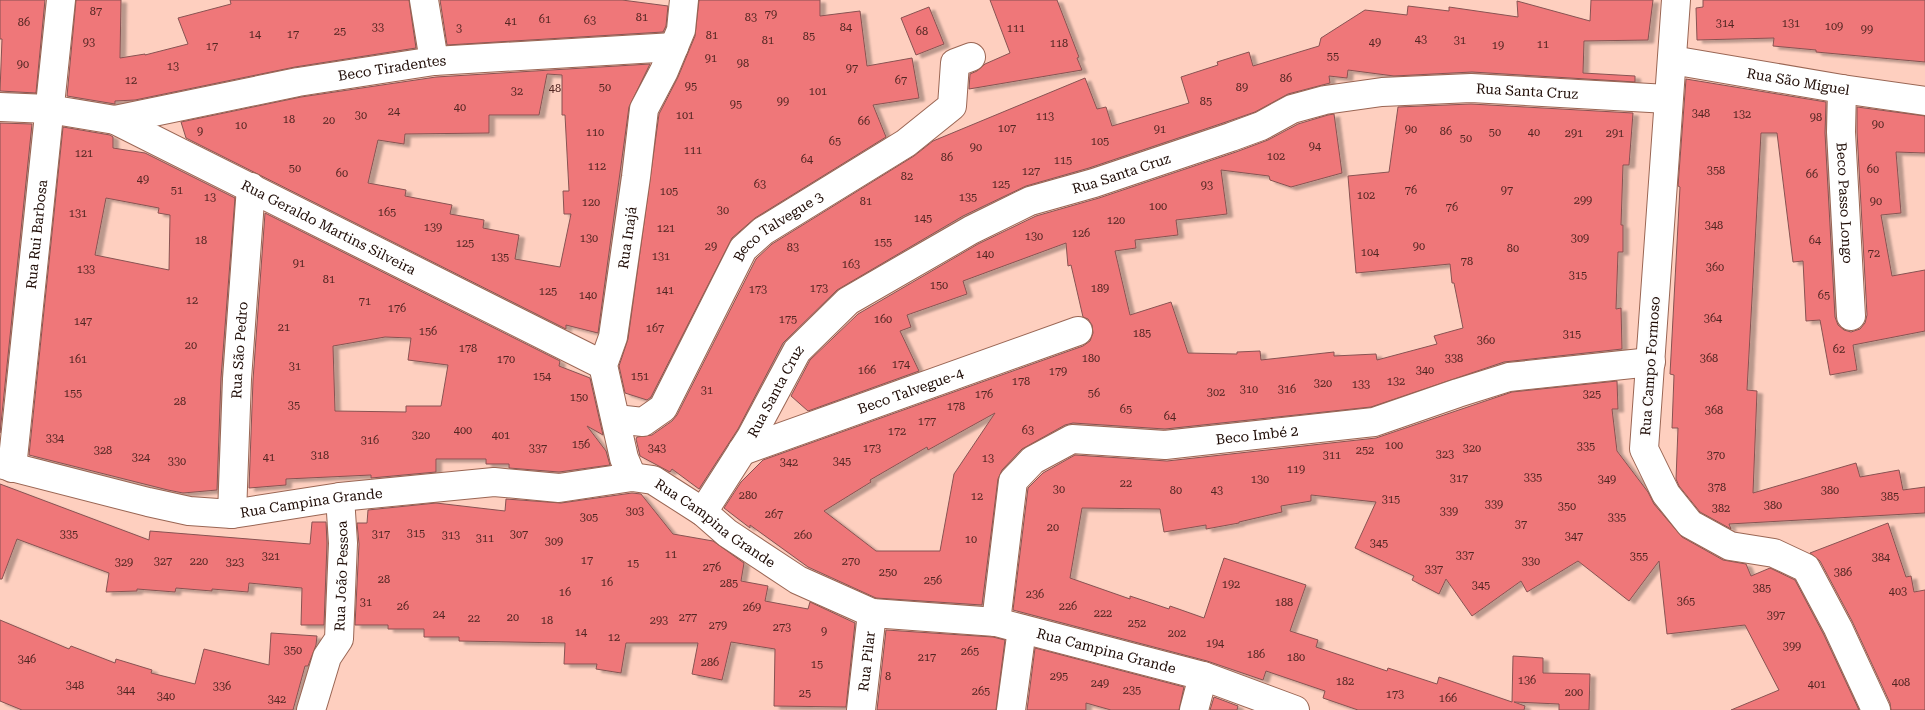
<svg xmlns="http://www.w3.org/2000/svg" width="1925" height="710" font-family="'Roboto Serif',serif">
<defs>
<filter id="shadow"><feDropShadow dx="5.5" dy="3" stdDeviation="1" flood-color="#0004"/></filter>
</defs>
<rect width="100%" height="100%" fill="#fecfbf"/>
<g fill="#ef7779" stroke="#885352" fill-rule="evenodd" filter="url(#shadow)">
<path d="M 0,0 L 45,0 L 36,93 L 0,91 L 2,39 L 0,39 Z"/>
<path d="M 76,0 L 121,0 L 120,58 L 145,54 L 145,55 L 188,44 L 178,18 L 231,4 L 230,0 L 409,0 L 416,48 L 295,67 L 135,100 L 115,101 L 115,104 L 67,96 Z"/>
<path d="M 440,0 L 622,0 L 668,6 L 666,26 L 663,32 L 447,45 Z"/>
<path d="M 699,0 L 820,0 L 820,16 L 860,11 L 867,66 L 912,58 L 919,98 L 873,105 L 886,137 L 755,218 L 732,238 L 651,397 L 647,400 L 625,393 L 619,366 L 628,339 L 659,114 L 678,77 L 695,36 Z"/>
<path d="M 990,0 L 1057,0 L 1079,57 L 1077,58 L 1082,70 L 969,89 L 970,74 L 977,71 L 985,64 L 1010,53 Z"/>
<path d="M 1591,0 L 1653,0 L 1648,40 L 1584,41 L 1583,73 L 1635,76 L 1635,82 L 1472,72 L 1394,76 L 1348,70 L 1347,78 L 1329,76 L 1330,83 L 1288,94 L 1255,112 L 1226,122 L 1089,168 L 1026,186 L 963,216 L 837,290 L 783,343 L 738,429 L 699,489 L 672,469 L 670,472 L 640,456 L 636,439 L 637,437 L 652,435 L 672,421 L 677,415 L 756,259 L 772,244 L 914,156 L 933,141 L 1085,78 L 1097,109 L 1106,107 L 1112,126 L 1189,103 L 1181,77 L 1218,65 L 1217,62 L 1249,52 L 1253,66 L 1319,46 L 1321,38 L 1365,10 L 1407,15 L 1408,6 L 1449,11 L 1449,7 L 1518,17 L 1517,1 L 1590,21 Z"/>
<path d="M 1703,0 L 1925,0 L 1925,62 L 1816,52 L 1816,50 L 1773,46 L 1774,38 L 1697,40 L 1696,8 L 1703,7 Z"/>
<path d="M 929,7 L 944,44 L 916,55 L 901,18 Z"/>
<path d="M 650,64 L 629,107 L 598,333 L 566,325 L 566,329 L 186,138 L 181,122 L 301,97 L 436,77 ZM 547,74 L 562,75 L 562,115 L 565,115 L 569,191 L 563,191 L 564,214 L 571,214 L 560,267 L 515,259 L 519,235 L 483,228 L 484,220 L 450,214 L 452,205 L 405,196 L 406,190 L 368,183 L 378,140 L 404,144 L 405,134 L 489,133 L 489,115 L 539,115 Z"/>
<path d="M 1686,79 L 1826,102 L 1825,133 L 1835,317 L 1838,325 L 1844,330 L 1851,332 L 1860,329 L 1865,323 L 1867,315 L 1857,132 L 1857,107 L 1925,116 L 1925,153 L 1896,152 L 1901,213 L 1881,215 L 1892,276 L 1925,270 L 1925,331 L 1853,345 L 1857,370 L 1830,375 L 1820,320 L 1806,321 L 1803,261 L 1793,262 L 1777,133 L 1761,133 L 1747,390 L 1757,391 L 1753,493 L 1856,463 L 1860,477 L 1899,470 L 1903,490 L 1925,487 L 1925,513 L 1729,524 L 1731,529 L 1700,512 L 1679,486 L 1676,479 L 1678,428 L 1672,428 L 1674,375 L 1670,374 L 1680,187 L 1678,186 Z"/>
<path d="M 1471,104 L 1633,113 L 1629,165 L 1623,165 L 1621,225 L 1623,225 L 1623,252 L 1618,252 L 1616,309 L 1621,308 L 1622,349 L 1504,362 L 1371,407 L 1165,429 L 1073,423 L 1065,425 L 1022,449 L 1002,470 L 998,479 L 982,605 L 876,598 L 808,567 L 750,525 L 750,528 L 724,508 L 741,482 L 763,460 L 1083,346 L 1090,341 L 1093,333 L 1092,325 L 1088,319 L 1083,317 L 1071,265 L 1068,266 L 1066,243 L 963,281 L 967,294 L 907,315 L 911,327 L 900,331 L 919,371 L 808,411 L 791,396 L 810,360 L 858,314 L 978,244 L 1036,216 L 1099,198 L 1236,152 L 1268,140 L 1298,124 L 1328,115 L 1334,114 L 1342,173 L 1291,187 L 1270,180 L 1269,176 L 1221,170 L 1227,214 L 1176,220 L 1178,235 L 1135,240 L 1136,248 L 1115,251 L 1130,315 L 1171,302 L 1188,353 L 1237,354 L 1237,352 L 1260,351 L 1261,360 L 1334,352 L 1334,356 L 1376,354 L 1377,360 L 1437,344 L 1434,336 L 1463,328 L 1454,283 L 1452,283 L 1450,264 L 1356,273 L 1348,176 L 1389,172 L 1398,107 ZM 995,413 L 954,474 L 940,551 L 876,551 L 824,511 L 871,482 L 870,480 L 927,447 L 928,450 Z"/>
<path d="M 0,123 L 32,124 L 0,433 Z"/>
<path d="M 63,127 L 110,135 L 113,137 L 113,148 L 145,153 L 235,198 L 221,378 L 217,490 L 183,493 L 168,490 L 29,455 ZM 106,198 L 159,208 L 158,213 L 170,215 L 169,270 L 95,255 Z"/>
<path d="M 265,213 L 560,361 L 559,366 L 590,378 L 603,435 L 587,426 L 606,451 L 610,465 L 559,472 L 509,468 L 509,464 L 486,464 L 486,459 L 436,459 L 436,472 L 371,478 L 371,475 L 286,479 L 286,485 L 249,488 L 253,380 ZM 385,337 L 411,338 L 408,360 L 448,365 L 441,406 L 406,406 L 406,412 L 335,411 L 333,346 Z"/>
<path d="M 1617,381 L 1618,409 L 1612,409 L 1617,451 L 1648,492 L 1654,504 L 1682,537 L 1723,560 L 1746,564 L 1751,576 L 1770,568 L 1795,580 L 1824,635 L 1859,710 L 1731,710 L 1779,690 L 1745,625 L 1667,634 L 1659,561 L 1629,601 L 1578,561 L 1527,592 L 1521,581 L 1472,616 L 1446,579 L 1439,594 L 1412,580 L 1414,576 L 1355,548 L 1376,502 L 1311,495 L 1311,501 L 1281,506 L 1282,512 L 1239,522 L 1239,523 L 1206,529 L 1206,525 L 1164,532 L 1160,509 L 1082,508 L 1070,578 L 1130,599 L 1130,596 L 1169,609 L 1170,606 L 1204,618 L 1224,558 L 1306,585 L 1290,631 L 1318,640 L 1316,647 L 1387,671 L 1388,668 L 1437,684 L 1439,677 L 1512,702 L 1513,656 L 1543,658 L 1543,673 L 1590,674 L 1589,710 L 1559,710 L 1559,704 L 1514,702 L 1525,706 L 1524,710 L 1358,710 L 1323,698 L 1325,691 L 1266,671 L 1263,680 L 1207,661 L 1013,610 L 1028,488 L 1043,473 L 1075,455 L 1167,461 L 1376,438 L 1512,392 Z"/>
<path d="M 0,484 L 149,540 L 150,531 L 310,544 L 312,522 L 326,522 L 327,543 L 324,625 L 301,625 L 302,588 L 249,583 L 248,592 L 212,589 L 212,591 L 176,588 L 175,592 L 137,589 L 137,591 L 106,592 L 109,573 L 17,539 L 2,579 L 0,579 Z"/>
<path d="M 632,493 L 641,494 L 673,534 L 713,541 L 744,563 L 741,581 L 768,586 L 765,601 L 808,609 L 810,602 L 855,623 L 846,707 L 774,706 L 775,649 L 731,642 L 722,680 L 692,674 L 698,643 L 626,643 L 621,673 L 596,669 L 597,664 L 564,664 L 565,643 L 459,641 L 459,637 L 424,637 L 424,629 L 388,629 L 388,625 L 355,625 L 359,544 L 357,523 L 367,523 L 368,510 L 436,503 L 505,511 L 506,499 L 561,503 Z"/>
<path d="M 1888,523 L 1906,577 L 1911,576 L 1914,592 L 1925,590 L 1925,710 L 1891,710 L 1890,703 L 1852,621 L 1820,561 L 1810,553 Z"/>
<path d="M 0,620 L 69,649 L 71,646 L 115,663 L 116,659 L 152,670 L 151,673 L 195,684 L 204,649 L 269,665 L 271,633 L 317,636 L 316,645 L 308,666 L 305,666 L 293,710 L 22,710 L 0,701 Z"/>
<path d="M 886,630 L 993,637 L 1005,640 L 996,710 L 877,710 Z"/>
<path d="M 1035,648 L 1184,687 L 1179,710 L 1111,710 L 1086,703 L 1086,710 L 1027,710 Z"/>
<path d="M 1214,697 L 1238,706 L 1237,710 L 1210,710 Z"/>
</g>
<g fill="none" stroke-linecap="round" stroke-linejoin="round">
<g stroke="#9a6654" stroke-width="30">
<g id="minor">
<path d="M 424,0 L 434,61"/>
<path d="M 1676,0 L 1644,449 L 1666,494 L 1690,524 L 1730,546 L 1774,553 L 1806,568 L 1838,628 L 1876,710"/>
<path id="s1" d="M 1672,60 L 1842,89 L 1925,101"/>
<path id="s2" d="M 1842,89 L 1841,132 L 1851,316"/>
<path id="s3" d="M 0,107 L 49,109 L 115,120 L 603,365"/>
<path id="s4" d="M 115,120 L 298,82 L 434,61 L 674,47"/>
<path id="s5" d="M 616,419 L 643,422 L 663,408 L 743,249 L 763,231 L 906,143 L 952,106 L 955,63 L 971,57"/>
<path id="s6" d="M 742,451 L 1078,331"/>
<path id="s7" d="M 0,464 L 148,502 L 189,511 L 232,514 L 340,497 L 494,482 L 559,488 L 632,477 L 653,480 L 703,512 L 727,533 L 798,580 L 872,613 L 996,622 L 1203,676 L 1295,710"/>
<path id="s8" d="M 12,468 L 61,0"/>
<path id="s9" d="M 632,477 L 624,458 L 603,365 L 613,337 L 636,177 L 644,109 L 664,71 L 681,30 L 684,0"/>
<path id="s10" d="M 703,512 L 751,437 L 797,351 L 848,301 L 971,230 L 1030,201 L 1094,183 L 1231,137 L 1261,126 L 1292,109 L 1325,100 L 1382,92 L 1471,88 L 1668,99"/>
<path id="s11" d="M 232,514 L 237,379 L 251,187"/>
<path id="s12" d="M 996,622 L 1013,481 L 1033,460 L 1072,439 L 1165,445 L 1374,422 L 1458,393 L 1509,377 L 1651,362"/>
<path id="s13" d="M 311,710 L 327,657 L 339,639 L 343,543 L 340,497"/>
<path id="s14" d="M 861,710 L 872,613"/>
<path d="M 1011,710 L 1022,629"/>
<path d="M 1194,710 L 1203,676"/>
</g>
</g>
<use href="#minor" stroke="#fff" stroke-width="28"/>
</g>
<g text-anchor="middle" stroke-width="4" stroke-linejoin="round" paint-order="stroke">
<g font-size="11" fill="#522622">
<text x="96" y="15">87</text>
<text x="771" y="18">79</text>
<text x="642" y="21">81</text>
<text x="751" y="21">83</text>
<text x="545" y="23">61</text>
<text x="590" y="24">63</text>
<text x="511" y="25">41</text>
<text x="24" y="26">86</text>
<text x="1725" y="27">314</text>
<text x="1791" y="27">131</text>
<text x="1834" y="30">109</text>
<text x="378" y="31">33</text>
<text x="846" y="31">84</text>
<text x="459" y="32">3</text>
<text x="1016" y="32">111</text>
<text x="1867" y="33">99</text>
<text x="340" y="35">25</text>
<text x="922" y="35">68</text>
<text x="255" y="38">14</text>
<text x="293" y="38">17</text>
<text x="712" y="39">81</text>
<text x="809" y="40">85</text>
<text x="1421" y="43">43</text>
<text x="768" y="44">81</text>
<text x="1460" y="44">31</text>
<text x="89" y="46">93</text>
<text x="1375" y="46">49</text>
<text x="1059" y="47">118</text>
<text x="1543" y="48">11</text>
<text x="1498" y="49">19</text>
<text x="212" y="50">17</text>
<text x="1333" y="60">55</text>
<text x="711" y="62">91</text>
<text x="743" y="67">98</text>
<text x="23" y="68">90</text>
<text x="173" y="70">13</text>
<text x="852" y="72">97</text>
<text x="1286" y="82">86</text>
<text x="131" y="84">12</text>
<text x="901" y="84">67</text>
<text x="691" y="90">95</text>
<text x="605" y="91">50</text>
<text x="1242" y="91">89</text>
<text x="555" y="92">48</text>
<text x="517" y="95">32</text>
<text x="818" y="95">101</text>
<text x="783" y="105">99</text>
<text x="1206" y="105">85</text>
<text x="736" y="108">95</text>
<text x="460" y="111">40</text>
<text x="394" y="115">24</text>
<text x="1701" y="117">348</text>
<text x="1742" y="118">132</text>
<text x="361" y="119">30</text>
<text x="685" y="119">101</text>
<text x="1045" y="120">113</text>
<text x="1816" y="121">98</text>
<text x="289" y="123">18</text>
<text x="329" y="124">20</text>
<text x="864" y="125">66</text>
<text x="1878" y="128">90</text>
<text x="241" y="129">10</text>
<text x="1007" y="132">107</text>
<text x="1160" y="133">91</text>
<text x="1411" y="133">90</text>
<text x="200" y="135">9</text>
<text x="1446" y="135">86</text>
<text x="595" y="136">110</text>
<text x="1495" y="136">50</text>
<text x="1534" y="136">40</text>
<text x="1574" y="137">291</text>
<text x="1615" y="137">291</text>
<text x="1466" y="142">50</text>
<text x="835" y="145">65</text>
<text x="1100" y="145">105</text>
<text x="1315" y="150">94</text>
<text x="976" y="151">90</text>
<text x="693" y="154">111</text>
<text x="84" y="157">121</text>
<text x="1276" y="160">102</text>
<text x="947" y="161">86</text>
<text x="807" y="163">64</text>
<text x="1063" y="164">115</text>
<text x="597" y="170">112</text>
<text x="295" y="172">50</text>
<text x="1873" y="173">60</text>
<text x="1716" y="174">358</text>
<text x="1031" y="175">127</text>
<text x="342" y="177">60</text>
<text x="1812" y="178">66</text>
<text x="907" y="180">82</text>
<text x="143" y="183">49</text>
<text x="760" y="188">63</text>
<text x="1001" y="188">125</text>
<text x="1207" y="189">93</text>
<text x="177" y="194">51</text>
<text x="1411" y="194">76</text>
<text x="1507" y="194">97</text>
<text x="669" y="195">105</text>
<text x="1366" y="199">102</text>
<text x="210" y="201">13</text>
<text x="968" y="201">135</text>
<text x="1583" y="204">299</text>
<text x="866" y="205">81</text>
<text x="1876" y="205">90</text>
<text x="591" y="206">120</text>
<text x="1158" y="210">100</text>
<text x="1452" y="211">76</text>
<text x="723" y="214">30</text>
<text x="387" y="216">165</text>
<text x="78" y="217">131</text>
<text x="923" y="222">145</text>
<text x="1116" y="224">120</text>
<text x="1714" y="229">348</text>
<text x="433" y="231">139</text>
<text x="666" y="232">121</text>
<text x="1081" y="237">126</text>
<text x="1034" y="240">130</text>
<text x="589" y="242">130</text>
<text x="1580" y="242">309</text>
<text x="201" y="244">18</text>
<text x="1815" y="244">64</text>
<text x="883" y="246">155</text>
<text x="465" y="247">125</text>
<text x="711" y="250">29</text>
<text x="1419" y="250">90</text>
<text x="793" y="251">83</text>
<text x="1513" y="252">80</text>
<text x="1370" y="256">104</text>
<text x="1874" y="257">72</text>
<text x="985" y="258">140</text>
<text x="661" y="260">131</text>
<text x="500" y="261">135</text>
<text x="1467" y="265">78</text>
<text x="299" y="267">91</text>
<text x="851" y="268">163</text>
<text x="1715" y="271">360</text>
<text x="86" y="273">133</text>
<text x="1578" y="279">315</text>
<text x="329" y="283">81</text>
<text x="939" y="289">150</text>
<text x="819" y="292">173</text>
<text x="1100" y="292">189</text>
<text x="758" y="293">173</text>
<text x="665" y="294">141</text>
<text x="548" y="295">125</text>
<text x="588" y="299">140</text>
<text x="1824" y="299">65</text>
<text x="192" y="304">12</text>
<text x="365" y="305">71</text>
<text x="397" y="312">176</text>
<text x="1713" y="322">364</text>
<text x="788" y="323">175</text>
<text x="883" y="323">160</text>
<text x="83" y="325">147</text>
<text x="284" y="331">21</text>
<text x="655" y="332">167</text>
<text x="428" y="335">156</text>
<text x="1142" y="337">185</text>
<text x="1572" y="338">315</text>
<text x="1486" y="344">360</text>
<text x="191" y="349">20</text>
<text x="468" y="352">178</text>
<text x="1839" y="353">62</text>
<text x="1091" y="362">180</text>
<text x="1454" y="362">338</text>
<text x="1709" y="362">368</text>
<text x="78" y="363">161</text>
<text x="506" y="363">170</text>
<text x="901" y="368">174</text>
<text x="295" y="370">31</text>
<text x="867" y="374">166</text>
<text x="1425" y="374">340</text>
<text x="1058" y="375">179</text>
<text x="542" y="380">154</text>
<text x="640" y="380">151</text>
<text x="1021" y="385">178</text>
<text x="1396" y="385">132</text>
<text x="1323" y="387">320</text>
<text x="1361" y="388">133</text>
<text x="1249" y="393">310</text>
<text x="1287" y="393">316</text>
<text x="707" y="394">31</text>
<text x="1216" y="396">302</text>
<text x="73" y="397">155</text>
<text x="1094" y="397">56</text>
<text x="984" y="398">176</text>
<text x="1592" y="398">325</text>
<text x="579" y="401">150</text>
<text x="180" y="405">28</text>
<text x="294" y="409">35</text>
<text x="956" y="410">178</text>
<text x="1126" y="413">65</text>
<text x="1714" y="414">368</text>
<text x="1170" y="420">64</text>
<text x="927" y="425">177</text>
<text x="463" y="434">400</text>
<text x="1028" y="434">63</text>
<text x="897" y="435">172</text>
<text x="421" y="439">320</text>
<text x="501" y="439">401</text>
<text x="55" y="442">334</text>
<text x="370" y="444">316</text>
<text x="581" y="448">156</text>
<text x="1394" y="449">100</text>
<text x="1586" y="450">335</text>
<text x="538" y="452">337</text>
<text x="657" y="452">343</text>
<text x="872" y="452">173</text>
<text x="1472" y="452">320</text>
<text x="103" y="454">328</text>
<text x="1365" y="454">252</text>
<text x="1445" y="458">323</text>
<text x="320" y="459">318</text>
<text x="1332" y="459">311</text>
<text x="1716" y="459">370</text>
<text x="141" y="461">324</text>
<text x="269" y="461">41</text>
<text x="988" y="462">13</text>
<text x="177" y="465">330</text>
<text x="842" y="465">345</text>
<text x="789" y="466">342</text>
<text x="1296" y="473">119</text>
<text x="1533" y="481">335</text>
<text x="1459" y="482">317</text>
<text x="1260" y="483">130</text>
<text x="1607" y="483">349</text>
<text x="1126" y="487">22</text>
<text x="1717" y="491">378</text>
<text x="1059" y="493">30</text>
<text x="1176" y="494">80</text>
<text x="1217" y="494">43</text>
<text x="1830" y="494">380</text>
<text x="748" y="499">280</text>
<text x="977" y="500">12</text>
<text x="1890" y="500">385</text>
<text x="1391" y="503">315</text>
<text x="1494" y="508">339</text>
<text x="1773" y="509">380</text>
<text x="1567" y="510">350</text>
<text x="1721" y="512">382</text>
<text x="635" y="515">303</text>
<text x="1449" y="515">339</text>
<text x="774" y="518">267</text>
<text x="589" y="521">305</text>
<text x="1617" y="521">335</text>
<text x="1521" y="528">37</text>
<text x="1053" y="531">20</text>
<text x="416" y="537">315</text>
<text x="69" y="538">335</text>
<text x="381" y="538">317</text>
<text x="519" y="538">307</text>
<text x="451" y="539">313</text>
<text x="803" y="539">260</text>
<text x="1574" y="540">347</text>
<text x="485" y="542">311</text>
<text x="971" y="543">10</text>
<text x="554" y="545">309</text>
<text x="1379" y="547">345</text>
<text x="671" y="558">11</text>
<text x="1465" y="559">337</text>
<text x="271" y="560">321</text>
<text x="1639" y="560">355</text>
<text x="1881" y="561">384</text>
<text x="587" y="564">17</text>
<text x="163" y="565">327</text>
<text x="199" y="565">220</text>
<text x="851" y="565">270</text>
<text x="1531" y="565">330</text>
<text x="124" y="566">329</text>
<text x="235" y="566">323</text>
<text x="633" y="567">15</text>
<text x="712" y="571">276</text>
<text x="1434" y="573">337</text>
<text x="888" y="576">250</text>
<text x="1843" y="576">386</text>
<text x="384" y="583">28</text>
<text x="933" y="584">256</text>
<text x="607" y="586">16</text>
<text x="729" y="587">285</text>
<text x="1231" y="588">192</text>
<text x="1481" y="589">345</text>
<text x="1762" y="592">385</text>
<text x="1898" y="595">403</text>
<text x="565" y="596">16</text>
<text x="1035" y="598">236</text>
<text x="1686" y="605">365</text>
<text x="366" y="606">31</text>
<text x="1284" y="606">188</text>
<text x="403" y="610">26</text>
<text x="1068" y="610">226</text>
<text x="752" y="611">269</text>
<text x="1103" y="617">222</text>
<text x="439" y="618">24</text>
<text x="1776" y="619">397</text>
<text x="513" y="621">20</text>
<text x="688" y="621">277</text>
<text x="474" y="622">22</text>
<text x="547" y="624">18</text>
<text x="659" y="624">293</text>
<text x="1137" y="627">252</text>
<text x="718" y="629">279</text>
<text x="782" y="631">273</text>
<text x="824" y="635">9</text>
<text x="581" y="636">14</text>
<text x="1177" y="637">202</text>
<text x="614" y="641">12</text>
<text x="1215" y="647">194</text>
<text x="1792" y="650">399</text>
<text x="293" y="654">350</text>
<text x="970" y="655">265</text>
<text x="1256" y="658">186</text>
<text x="927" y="661">217</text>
<text x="1296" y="661">180</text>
<text x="27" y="663">346</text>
<text x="710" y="666">286</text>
<text x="817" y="668">15</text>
<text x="888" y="680">8</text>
<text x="1059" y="680">295</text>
<text x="1527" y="684">136</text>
<text x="1345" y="685">182</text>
<text x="1901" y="686">408</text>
<text x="1100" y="687">249</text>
<text x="1817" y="688">401</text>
<text x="75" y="689">348</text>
<text x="222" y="690">336</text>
<text x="126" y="694">344</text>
<text x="1132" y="694">235</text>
<text x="981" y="695">265</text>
<text x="1574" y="696">200</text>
<text x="805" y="697">25</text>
<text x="1395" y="698">173</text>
<text x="166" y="700">340</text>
<text x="1448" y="702">166</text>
<text x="277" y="703">342</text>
</g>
<g font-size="14" fill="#1e0b05" stroke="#fcfcfc">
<text dy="5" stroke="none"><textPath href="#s4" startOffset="282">Beco Tiradentes</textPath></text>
<text dy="5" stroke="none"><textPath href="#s1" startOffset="128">Rua São Miguel</textPath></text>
<text dy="5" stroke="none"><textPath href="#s10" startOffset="981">Rua Santa Cruz</textPath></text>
<text dy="5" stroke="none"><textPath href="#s10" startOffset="561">Rua Santa Cruz</textPath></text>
<text dy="5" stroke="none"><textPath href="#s2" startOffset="114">Beco Passo Longo</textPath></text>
<text dy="5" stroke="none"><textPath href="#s3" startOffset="355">Rua Geraldo Martins Silveira</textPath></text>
<text dy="5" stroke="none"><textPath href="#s5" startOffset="271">Beco Talvegue 3</textPath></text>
<text dy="5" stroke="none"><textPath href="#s8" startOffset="235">Rua Rui Barbosa</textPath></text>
<text dy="5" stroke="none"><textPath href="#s9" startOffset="246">Rua Inajá</textPath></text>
<text dy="5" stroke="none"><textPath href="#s11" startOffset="164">Rua São Pedro</textPath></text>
<text transform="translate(1650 366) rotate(-86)" y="5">Rua Campo Formoso</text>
<text dy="5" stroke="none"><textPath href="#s6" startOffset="179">Beco Talvegue-4</textPath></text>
<text dy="5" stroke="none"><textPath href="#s10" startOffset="141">Rua Santa Cruz</textPath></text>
<text dy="5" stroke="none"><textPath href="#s12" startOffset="401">Beco Imbé 2</textPath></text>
<text dy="5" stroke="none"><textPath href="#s7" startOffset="318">Rua Campina Grande</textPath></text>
<text dy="5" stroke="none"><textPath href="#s7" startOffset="738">Rua Campina Grande</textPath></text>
<text dy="5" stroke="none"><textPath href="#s13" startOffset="140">Rua João Pessoa</textPath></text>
<text dy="5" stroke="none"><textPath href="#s7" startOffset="1158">Rua Campina Grande</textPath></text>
<text dy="5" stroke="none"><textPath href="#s14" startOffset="49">Rua Pilar</textPath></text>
</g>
</g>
</svg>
